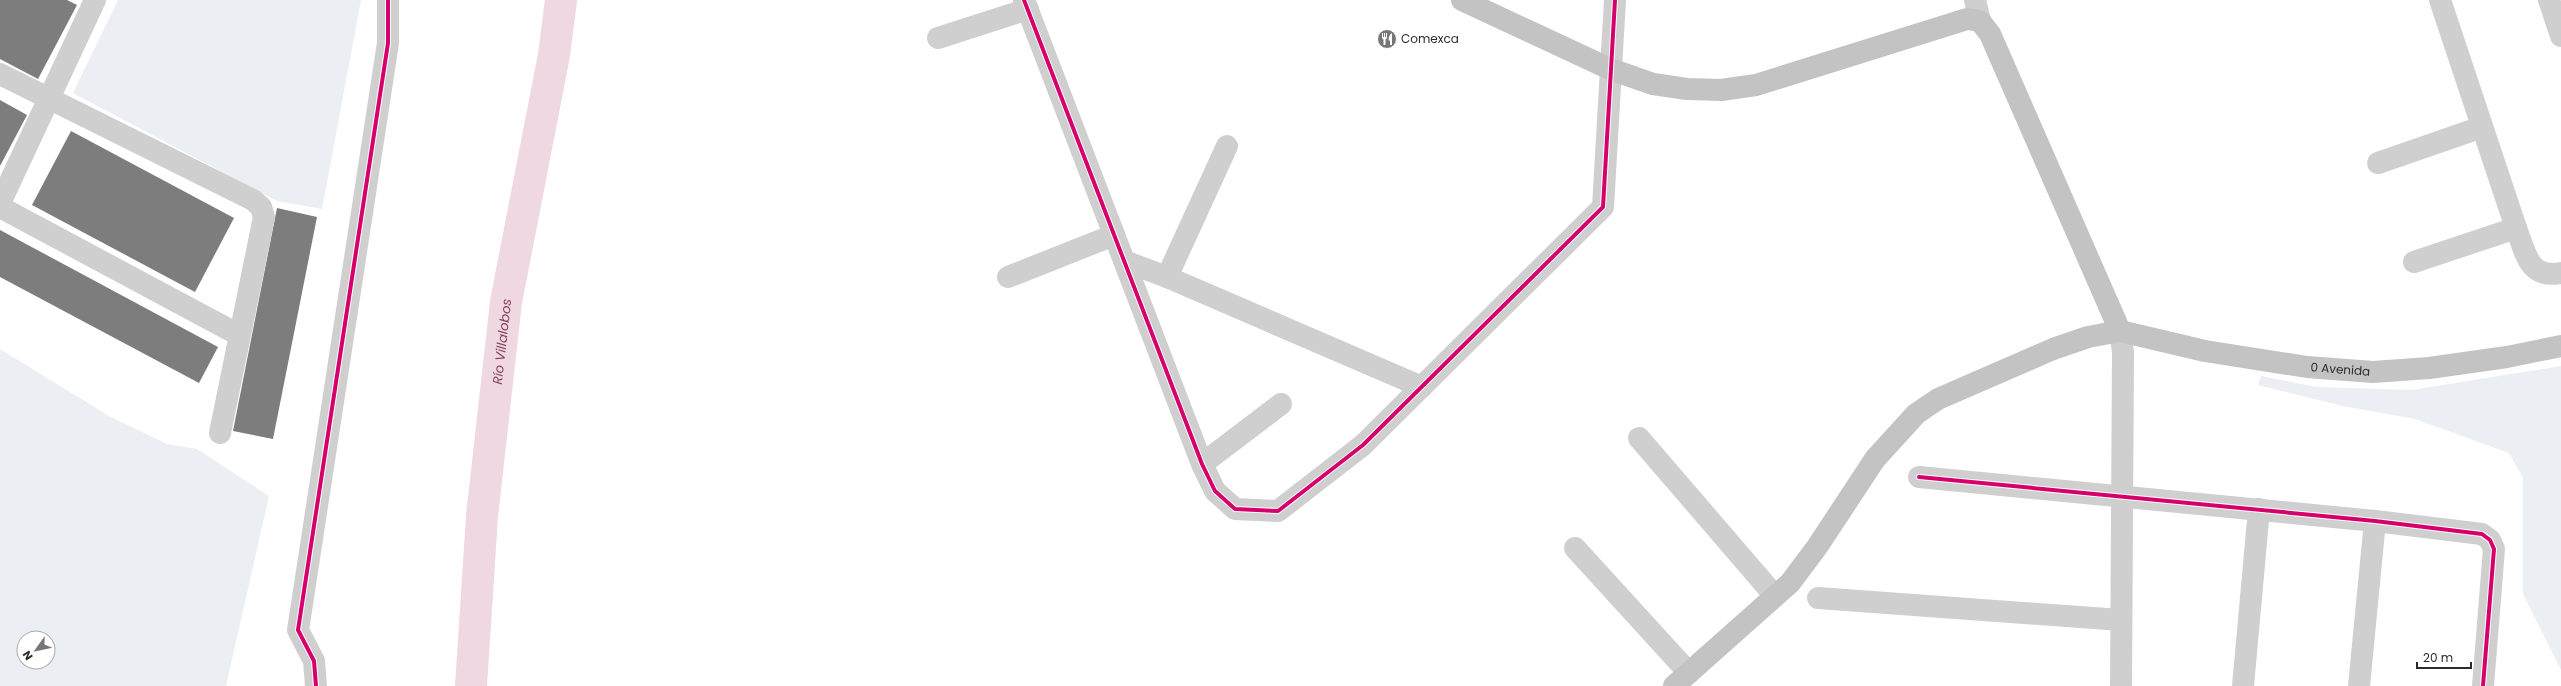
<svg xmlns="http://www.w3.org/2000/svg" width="2561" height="686" font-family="Poppins,sans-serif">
<rect width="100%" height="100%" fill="#fff"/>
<g fill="#ebeef3" fill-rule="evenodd">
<path d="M 118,0 L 361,0 L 322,209 L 277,201 L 73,93 Z"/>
<path d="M 0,349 L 109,416 L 167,444 L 197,449 L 269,496 L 226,686 L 0,686 ZM 24,638 L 48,638 L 48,662 L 24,662 Z"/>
<path d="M 2561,366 L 2561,670 L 2523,594 L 2523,478 L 2509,453 L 2415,419 L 2343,406 L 2258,385 L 2261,376 L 2317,387 L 2412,390 Z"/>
</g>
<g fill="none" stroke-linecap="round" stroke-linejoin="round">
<path stroke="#efd8e2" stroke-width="32" id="s1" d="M 471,686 L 482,516 L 506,302 L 554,55 L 561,0"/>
</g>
<g fill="#7d7d7d">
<path d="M 0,0 L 67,0 L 77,5 L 38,79 L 0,59 Z"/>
<path d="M 0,100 L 27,115 L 0,166 Z"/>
<path d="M 71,131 L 234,218 L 195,292 L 32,205 Z"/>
<path d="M 277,208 L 317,217 L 273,439 L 233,431 Z"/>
<path d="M 0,230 L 218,347 L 199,383 L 0,277 Z"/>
</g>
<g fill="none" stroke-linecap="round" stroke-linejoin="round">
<g stroke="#cfcfcf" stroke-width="22">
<path d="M 1024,0 L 1202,464 L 1215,491 L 1235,509 L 1278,511 L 1363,445 L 1603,207 L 1615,0"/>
<path d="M 1975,0 L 1980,21"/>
<path d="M 2440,0 L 2516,228 C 2526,253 2528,279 2561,273"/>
<path d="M 2549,0 L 2561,36"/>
<path d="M 938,38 L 1028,9"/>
<path d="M 0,74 L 253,200 L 261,207 L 264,217 L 220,433"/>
<path d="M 2378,163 L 2482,127"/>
<path d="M 0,203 L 95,0"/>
<path d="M 0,207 L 239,335"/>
<path d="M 1124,261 L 1167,277 L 1422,387"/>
<path d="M 2414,262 L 2516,228"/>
<path d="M 1008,277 L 1114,235"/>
<path d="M 1167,277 L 1227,146"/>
<path d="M 2120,331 L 2123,352 L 2121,686"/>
<path d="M 1639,438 L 1775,596"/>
<path d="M 1202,464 L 1281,404"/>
<path d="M 1919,477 L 2375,521 L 2482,534 L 2490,540 L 2494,549 L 2483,686"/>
<path d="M 1575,548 L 1689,673"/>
<path d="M 1818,598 L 2121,620"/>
<path d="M 316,686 L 314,661 L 298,630 L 388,43 L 388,0"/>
<path d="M 2243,686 L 2259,509"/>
<path d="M 2359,686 L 2375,521"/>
</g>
<g stroke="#c3c3c3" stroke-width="22">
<path d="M 1462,0 L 1610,69 L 1653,84 L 1687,89 L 1721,90 L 1756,85 L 1967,19 L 1980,21 L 1990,34 L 2120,331"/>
<path id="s2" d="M 1674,686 L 1790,583 L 1817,547 L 1875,459 L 1916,414 L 1938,399 L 2053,349 L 2088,337 L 2120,331 L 2205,351 L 2307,367 L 2373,372 L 2429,368 L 2507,357 L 2561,346"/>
</g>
<g stroke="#fff" stroke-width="6">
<g id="cycleway">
<path d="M 1024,0 L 1202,464 L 1215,491 L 1235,509 L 1278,511 L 1363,445 L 1603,207 L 1615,0"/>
<path d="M 1919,477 L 2375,521 L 2482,534 L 2490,540 L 2494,549 L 2483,686"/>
<path d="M 316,686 L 314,661 L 298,630 L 388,43 L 388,0"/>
</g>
</g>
<use href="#cycleway" stroke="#d6006c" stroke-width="4"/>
</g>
<defs>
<g id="restaurant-disc" transform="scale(1)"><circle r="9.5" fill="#767676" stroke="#fff"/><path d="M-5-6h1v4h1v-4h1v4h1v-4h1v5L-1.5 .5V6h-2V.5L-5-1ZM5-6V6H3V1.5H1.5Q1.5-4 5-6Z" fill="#fff"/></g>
</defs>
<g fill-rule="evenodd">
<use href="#restaurant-disc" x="1387" y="39"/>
</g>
<g text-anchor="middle" stroke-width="4" stroke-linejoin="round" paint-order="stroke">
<g font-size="12" fill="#2c2c2c" stroke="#fff" text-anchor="start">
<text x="1401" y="43">Comexca</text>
</g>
<g font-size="12" fill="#2c2c2c" stroke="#fff">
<text dy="4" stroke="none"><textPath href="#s2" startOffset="812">0 Avenida</textPath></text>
</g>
<g font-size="13" font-style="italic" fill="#884061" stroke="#fff">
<text dy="5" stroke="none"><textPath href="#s1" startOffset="346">Río Villalobos</textPath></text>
</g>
</g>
<g transform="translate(36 650) rotate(237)"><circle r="19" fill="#ffffff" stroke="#ababab"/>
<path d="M0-3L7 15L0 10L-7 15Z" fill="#767676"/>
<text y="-6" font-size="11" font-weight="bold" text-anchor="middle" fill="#2c2c2c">N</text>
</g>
<path d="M2417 662v6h54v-6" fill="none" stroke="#2c2c2c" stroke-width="2"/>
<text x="2423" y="662" font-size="12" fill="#2c2c2c" stroke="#ffffff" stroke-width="3" paint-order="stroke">20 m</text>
</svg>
